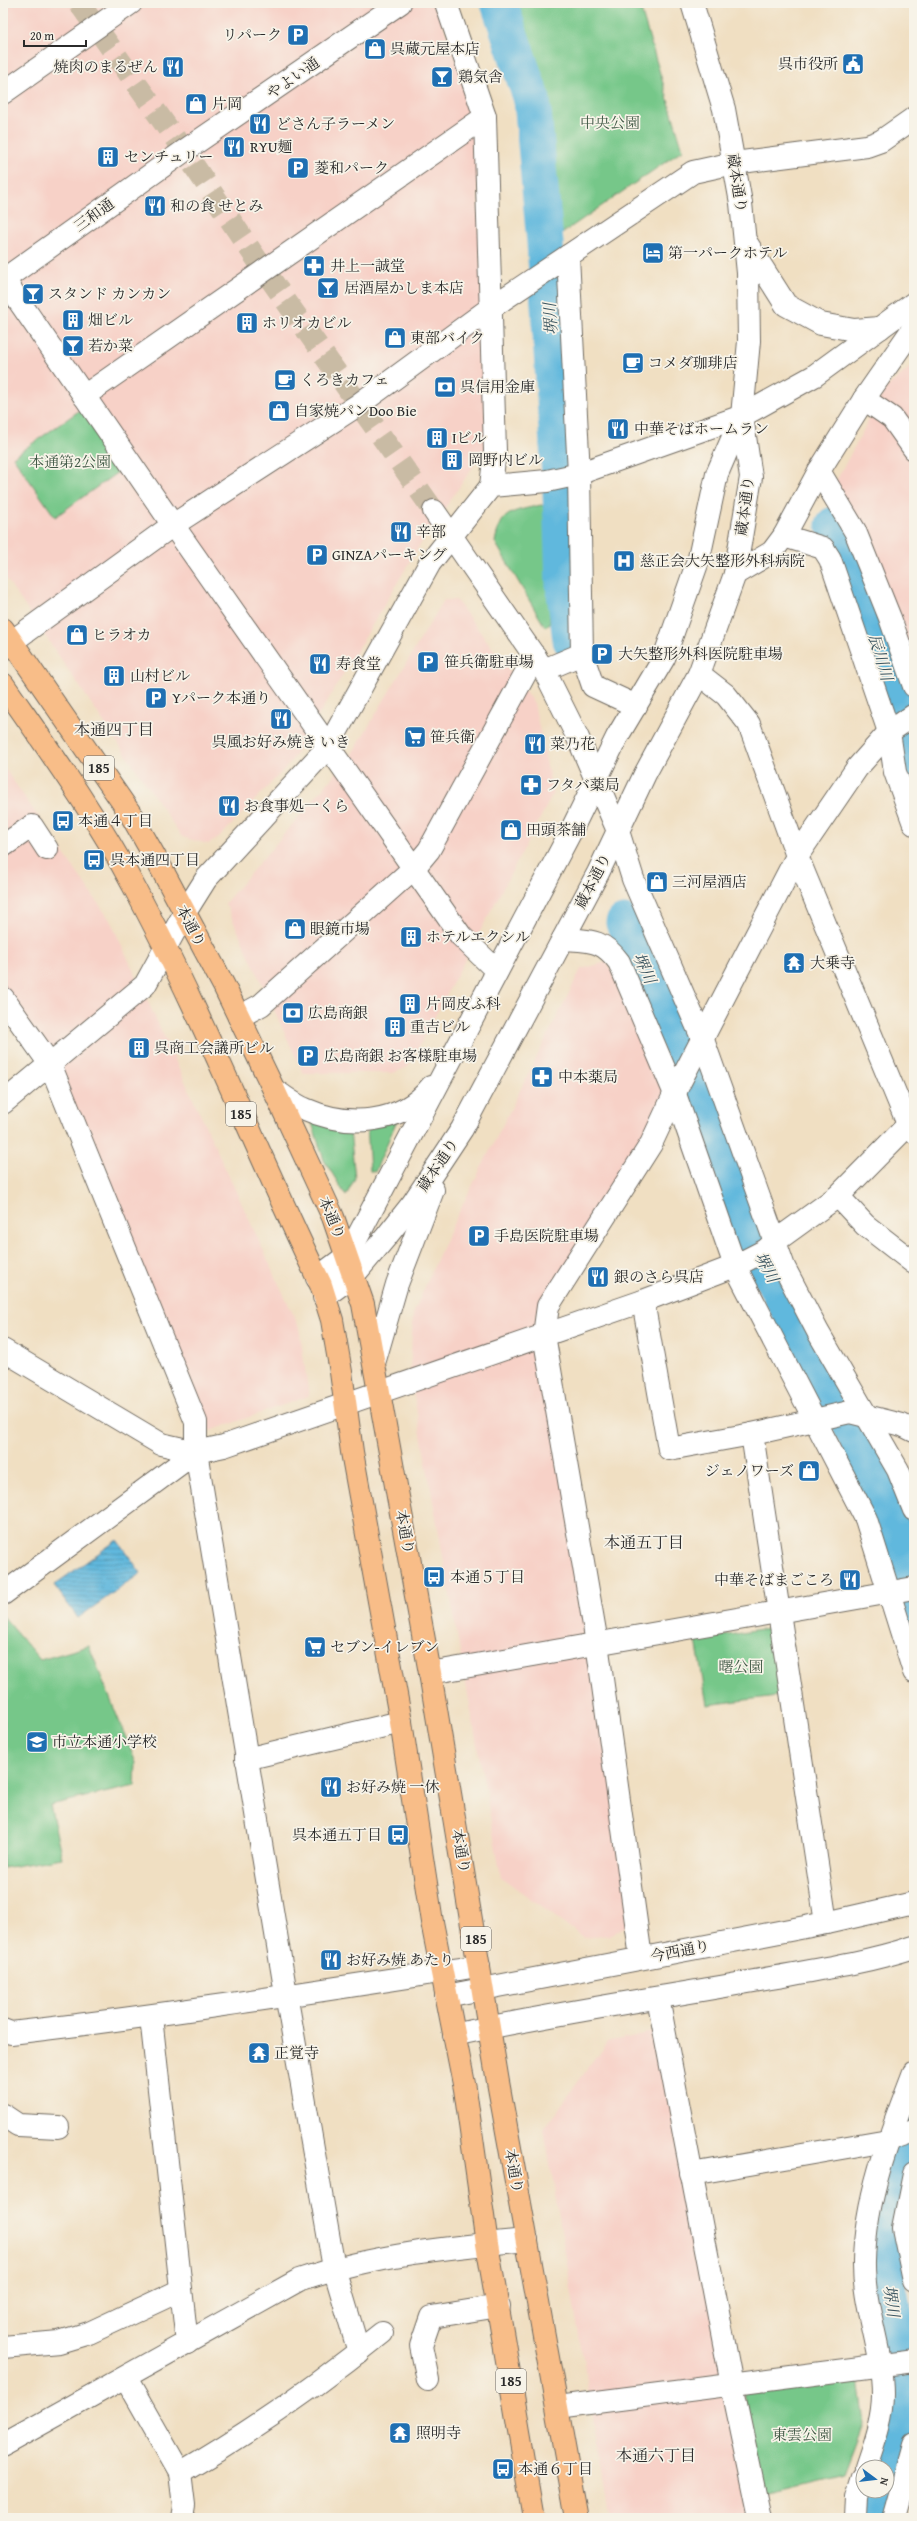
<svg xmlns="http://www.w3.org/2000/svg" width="917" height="2521" font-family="'Gentium Book Plus','Noto Serif JP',serif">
<defs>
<pattern id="water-rules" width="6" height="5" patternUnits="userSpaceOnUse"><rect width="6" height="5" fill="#61b8dd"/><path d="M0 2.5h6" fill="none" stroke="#5096b3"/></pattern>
</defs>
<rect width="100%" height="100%" fill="#f7f3e8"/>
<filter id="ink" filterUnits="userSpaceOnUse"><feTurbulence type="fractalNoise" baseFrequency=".025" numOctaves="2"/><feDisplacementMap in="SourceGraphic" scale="8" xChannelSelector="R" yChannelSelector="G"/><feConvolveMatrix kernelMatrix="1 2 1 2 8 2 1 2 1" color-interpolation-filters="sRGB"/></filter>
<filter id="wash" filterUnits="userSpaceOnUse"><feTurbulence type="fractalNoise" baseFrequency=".012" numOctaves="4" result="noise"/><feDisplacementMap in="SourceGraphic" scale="16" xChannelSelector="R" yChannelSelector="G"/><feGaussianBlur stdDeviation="0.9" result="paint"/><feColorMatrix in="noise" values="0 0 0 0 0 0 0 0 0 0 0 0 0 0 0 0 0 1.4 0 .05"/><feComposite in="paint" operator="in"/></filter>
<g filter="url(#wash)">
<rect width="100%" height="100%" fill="#f0dfc2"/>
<g fill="#f7d1c7">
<path d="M 3,3 L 435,3 L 475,111 L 487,446 L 418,548 L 291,762 L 220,837 L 208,844 L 182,837 L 3,574 Z"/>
<path d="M 914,364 L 914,669 L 834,485 L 886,388 Z"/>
<path d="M 444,600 L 456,600 L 534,703 L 553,794 L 408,1067 L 393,1073 L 303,1073 L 225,903 L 350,757 Z"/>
<path d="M 3,766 L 110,920 L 299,1327 L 309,1396 L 210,1431 L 56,1064 L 3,987 Z"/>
<path d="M 607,962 L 671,1094 L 537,1312 L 643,1917 L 610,1935 L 584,1938 L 501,1877 L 410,1374 L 413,1314 L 450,1230 L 581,969 Z"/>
<path d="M 663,2030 L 752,2518 L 610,2518 L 544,2129 L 607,2042 Z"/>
</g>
<g fill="#76c789" stroke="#50795a">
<path d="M 515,3 L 639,3 L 683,150 L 558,236 L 545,97 Z"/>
<path d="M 83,408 L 125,467 L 55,517 L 13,457 Z"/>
<path d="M 541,505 L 548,507 L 550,623 L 545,627 L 495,542 C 501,510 512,512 541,505 Z"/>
<path d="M 311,1120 L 350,1131 L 355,1178 L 346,1196 L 324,1160 Z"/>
<path d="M 397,1120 L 375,1172 L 370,1171 L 367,1126 Z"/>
<path d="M 3,1616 L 40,1660 L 89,1646 L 136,1763 L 135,1786 L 50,1805 L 62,1858 L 3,1868 Z"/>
<path d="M 774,1628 L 784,1695 L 707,1705 L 696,1640 Z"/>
<path d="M 858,2380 L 864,2424 L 845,2474 L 763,2494 L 743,2393 Z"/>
</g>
<path fill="url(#water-rules)" stroke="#467284" d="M 117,1540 L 141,1573 L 78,1618 L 54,1585 Z"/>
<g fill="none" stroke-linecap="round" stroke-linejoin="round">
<g stroke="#61b8dd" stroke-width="37">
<path d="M 499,3 L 532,100 L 545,243 L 561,492 L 564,585 L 571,640"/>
<path d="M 834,525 C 859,578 879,637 892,694 C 899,727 897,761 914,791"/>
<path d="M 624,923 L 682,1047 L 727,1153 L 751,1237 L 814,1359 L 855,1434 L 886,1505 L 906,1568 L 914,1608"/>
<path d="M 887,2468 L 904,2412 L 897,2338 L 888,2283 L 890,2229 L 914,2134"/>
<path d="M 875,2518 L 881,2491"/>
</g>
</g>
</g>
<g filter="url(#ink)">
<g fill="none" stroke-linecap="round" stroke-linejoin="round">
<path stroke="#c9bba4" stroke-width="22" stroke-dasharray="22 11" stroke-linecap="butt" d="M 79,3 L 184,151 L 264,270 L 434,511"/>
<g stroke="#706a60" stroke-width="24">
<g id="minor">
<path d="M 446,3 L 485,117 L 495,451 L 491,486"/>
<path d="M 3,93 L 131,3"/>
<path d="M 746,242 L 786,305 L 821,324 L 854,330 L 880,328"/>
<path d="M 568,256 L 579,474 L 582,654 L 593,686 L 636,706"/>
<path d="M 3,278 L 173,525 L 461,936 L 497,971"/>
<path d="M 3,280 L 184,151 L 400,3"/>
<path d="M 84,396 L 485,117"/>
<path d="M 864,399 L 892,418 L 914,449"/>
<path d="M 819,471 L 855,531 L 890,618 L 914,686"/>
<path d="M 434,511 L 544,670 L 578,738 L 618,831 L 633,879 L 703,1040 L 784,1267 L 818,1332 L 898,1470 L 914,1510"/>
<path d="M 784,536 L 823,548 L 830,559 L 889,732 L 895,772 L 914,824"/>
<path d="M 735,574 L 772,552 L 784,536 L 819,471 L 864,399 L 914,327"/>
<path d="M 3,648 L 173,525 L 358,405 L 492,307 L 693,172 L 734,163 L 867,146 L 881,141 L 914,118"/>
<path d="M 544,670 L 582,654"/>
<path d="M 699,674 L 726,695 L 749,724 L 797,856 L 908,1124 L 914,1132"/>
<path d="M 3,846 L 32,826 L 47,849"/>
<path d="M 563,939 C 590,941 602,939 619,962 L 675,1094 L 735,1266 L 866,1519 L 914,1672"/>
<path d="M 3,998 L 50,1064 L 196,1422 L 196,1452 L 286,1994 L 334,2268 L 359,2352"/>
<path d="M 239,1017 L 261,1005 L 414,868 L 429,850 L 535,656"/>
<path d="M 274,1090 C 284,1096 295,1105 305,1109 C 348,1128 401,1125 431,1087"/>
<path d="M 3,1103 L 145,985 L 184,914 L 206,879 L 328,747 L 430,563 L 491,486 L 547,481 L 575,475 L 742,416 L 814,376 L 914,303"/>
<path d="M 838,1196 L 865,1225 L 914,1263"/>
<path d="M 317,1278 L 348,1255 L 569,835 L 617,737 L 664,658 L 699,558 L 717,474 L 742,416"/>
<path d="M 324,1297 L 354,1275 L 386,1237 L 413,1203 L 462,1129 L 598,873 L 645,774 L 699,674 L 735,574 L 751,477 L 742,416 L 749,341 L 748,273 L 741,203 L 724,109 L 692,3"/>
<path d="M 643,1301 L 669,1449 L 752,1434 L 850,1412 L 902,1425 L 914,1431"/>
<path d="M 3,1350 L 161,1444 L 196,1452 L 224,1446 L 643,1301 L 735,1266 L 766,1250 L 777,1240 L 838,1196 L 914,1119"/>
<path d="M 375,1360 L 397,1284 L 433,1190"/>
<path d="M 752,1434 L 826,1923"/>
<path d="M 3,1594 L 196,1452"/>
<path d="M 430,1673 L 914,1588"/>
<path d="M 246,1759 L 401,1722"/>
<path d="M 641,1958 L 597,1643 L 544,1335 L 548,1306 L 651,1144 L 680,1082 L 797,856 L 857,768 L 889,732 L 914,715"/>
<path d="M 446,1996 L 826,1923 L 914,1903"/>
<path d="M 658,1998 L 732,2385 L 760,2518"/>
<path d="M 151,2017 L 187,2343"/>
<path d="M 3,2030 L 11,2033 C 168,2015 323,1990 479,1966"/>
<path d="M 454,2035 C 553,2013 654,1999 754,1981 C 808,1971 862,1964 914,1947"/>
<path d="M 3,2115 L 18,2125 L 58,2127"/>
<path d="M 691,2174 L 888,2140 L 914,2131"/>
<path d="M 914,2174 L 903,2228 L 914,2281"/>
<path d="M 3,2347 L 59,2342 L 89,2333 L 181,2290"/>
<path d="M 126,2378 L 180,2473 L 184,2506 L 182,2518"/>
<path d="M 428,2380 L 421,2346 L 431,2317 L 499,2306"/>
<path d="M 558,2407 L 914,2361"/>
<path d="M 3,2445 L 299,2280 C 372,2255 451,2247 527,2240"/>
<path d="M 866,2467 C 874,2443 883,2419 883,2394 C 883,2349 863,2306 864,2262 C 865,2197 891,2132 914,2072"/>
<path d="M 180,2473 C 251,2432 318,2385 382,2333"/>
<path d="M 856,2518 L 857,2496 L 863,2477"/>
<path d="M 894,2518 L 914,2446"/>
</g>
</g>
<g stroke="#706a60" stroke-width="24">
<g id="highway">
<path d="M 3,629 L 130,813 L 160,866 L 224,986 L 274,1090 L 333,1217 L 363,1304 L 430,1673 L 498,2082 L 577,2518"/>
<path d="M 3,684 C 48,749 96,815 133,885 C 203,1015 257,1153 321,1285 L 332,1320 L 341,1372 L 352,1452 L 401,1722 L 432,1922 L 465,2089 L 487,2244 L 534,2518"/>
</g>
</g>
<use href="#minor" stroke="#fff" stroke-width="22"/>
<use href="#highway" stroke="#f8bd88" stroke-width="22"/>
</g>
</g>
<defs>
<g id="parking-square" transform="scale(1.15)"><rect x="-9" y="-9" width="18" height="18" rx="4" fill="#1f6fb2" stroke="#f7f3e8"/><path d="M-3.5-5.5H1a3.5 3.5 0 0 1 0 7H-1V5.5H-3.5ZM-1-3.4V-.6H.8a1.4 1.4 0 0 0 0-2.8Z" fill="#fff"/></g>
<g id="shop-square" transform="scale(1.15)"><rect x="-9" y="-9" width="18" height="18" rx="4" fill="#1f6fb2" stroke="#f7f3e8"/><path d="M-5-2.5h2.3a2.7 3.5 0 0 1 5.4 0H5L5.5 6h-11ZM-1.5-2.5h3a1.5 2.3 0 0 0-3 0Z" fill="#fff"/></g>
<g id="civic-square" transform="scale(1.15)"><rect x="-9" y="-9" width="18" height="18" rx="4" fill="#1f6fb2" stroke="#f7f3e8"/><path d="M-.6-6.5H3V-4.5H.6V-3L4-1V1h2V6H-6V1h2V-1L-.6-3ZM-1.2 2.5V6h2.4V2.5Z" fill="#fff"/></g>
<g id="restaurant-square" transform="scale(1.15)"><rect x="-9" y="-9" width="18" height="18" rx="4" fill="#1f6fb2" stroke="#f7f3e8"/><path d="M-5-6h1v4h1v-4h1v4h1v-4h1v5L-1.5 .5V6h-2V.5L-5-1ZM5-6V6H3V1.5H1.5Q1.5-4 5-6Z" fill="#fff"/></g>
<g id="bar-square" transform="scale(1.15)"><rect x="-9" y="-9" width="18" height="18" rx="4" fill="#1f6fb2" stroke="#f7f3e8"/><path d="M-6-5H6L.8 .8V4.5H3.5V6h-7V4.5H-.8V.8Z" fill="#fff"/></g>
<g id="building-square" transform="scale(1.15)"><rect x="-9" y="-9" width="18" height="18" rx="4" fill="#1f6fb2" stroke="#f7f3e8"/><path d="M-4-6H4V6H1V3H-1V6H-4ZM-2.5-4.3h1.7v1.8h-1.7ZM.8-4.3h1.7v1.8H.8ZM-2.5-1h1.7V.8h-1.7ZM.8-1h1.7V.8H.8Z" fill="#fff"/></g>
<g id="hotel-square" transform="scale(1.15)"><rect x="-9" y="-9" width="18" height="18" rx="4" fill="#1f6fb2" stroke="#f7f3e8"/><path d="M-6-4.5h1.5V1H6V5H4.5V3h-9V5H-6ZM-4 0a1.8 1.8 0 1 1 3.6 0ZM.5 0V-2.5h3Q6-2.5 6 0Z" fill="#fff"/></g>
<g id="pharmacy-square" transform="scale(1.15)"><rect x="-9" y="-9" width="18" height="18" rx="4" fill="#1f6fb2" stroke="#f7f3e8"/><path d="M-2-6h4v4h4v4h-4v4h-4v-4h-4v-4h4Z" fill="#fff"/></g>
<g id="cafe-square" transform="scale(1.15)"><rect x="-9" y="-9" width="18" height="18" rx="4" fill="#1f6fb2" stroke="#f7f3e8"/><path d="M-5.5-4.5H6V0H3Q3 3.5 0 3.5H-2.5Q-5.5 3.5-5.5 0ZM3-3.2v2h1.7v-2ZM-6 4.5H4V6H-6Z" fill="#fff"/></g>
<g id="bank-square" transform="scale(1.15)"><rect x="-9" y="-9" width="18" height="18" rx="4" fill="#1f6fb2" stroke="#f7f3e8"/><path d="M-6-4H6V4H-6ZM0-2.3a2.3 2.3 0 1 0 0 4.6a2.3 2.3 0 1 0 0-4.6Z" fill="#fff"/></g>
<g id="hospital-square" transform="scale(1.15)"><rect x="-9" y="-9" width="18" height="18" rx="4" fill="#1f6fb2" stroke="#f7f3e8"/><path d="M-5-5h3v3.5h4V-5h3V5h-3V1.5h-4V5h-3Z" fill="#fff"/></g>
<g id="supermarket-square" transform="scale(1.15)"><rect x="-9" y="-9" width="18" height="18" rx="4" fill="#1f6fb2" stroke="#f7f3e8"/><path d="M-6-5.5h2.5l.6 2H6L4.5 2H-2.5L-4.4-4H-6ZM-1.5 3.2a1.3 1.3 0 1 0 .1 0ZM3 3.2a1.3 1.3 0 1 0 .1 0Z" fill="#fff"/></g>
<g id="bus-square" transform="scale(1.15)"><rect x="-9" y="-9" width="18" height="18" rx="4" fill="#1f6fb2" stroke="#f7f3e8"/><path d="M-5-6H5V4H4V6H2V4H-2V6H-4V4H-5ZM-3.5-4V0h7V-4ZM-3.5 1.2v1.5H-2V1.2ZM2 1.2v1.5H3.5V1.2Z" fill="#fff"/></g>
<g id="temple-square" transform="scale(1.15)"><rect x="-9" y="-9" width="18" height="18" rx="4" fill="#1f6fb2" stroke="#f7f3e8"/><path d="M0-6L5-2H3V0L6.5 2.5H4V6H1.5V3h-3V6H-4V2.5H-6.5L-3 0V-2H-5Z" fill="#fff"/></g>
<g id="school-square" transform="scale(1.15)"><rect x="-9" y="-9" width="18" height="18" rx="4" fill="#1f6fb2" stroke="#f7f3e8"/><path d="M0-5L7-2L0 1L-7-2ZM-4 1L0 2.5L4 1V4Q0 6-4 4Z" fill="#fff"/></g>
</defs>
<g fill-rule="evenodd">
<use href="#parking-square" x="298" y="35"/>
<use href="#shop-square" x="375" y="49"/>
<use href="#civic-square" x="853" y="64"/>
<use href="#restaurant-square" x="173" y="67"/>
<use href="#bar-square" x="442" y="77"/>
<use href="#shop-square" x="196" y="104"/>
<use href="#restaurant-square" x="260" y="124"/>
<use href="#restaurant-square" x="234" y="147"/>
<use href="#building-square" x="108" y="157"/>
<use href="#parking-square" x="298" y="168"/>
<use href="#restaurant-square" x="155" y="206"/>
<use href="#hotel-square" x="653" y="253"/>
<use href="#pharmacy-square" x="314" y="266"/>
<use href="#bar-square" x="328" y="288"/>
<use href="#bar-square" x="33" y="294"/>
<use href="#building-square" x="73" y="320"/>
<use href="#building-square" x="247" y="323"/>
<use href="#shop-square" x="395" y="338"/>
<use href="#bar-square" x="73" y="346"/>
<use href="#cafe-square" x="633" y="363"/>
<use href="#cafe-square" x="285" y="380"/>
<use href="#bank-square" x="445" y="387"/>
<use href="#shop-square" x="279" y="411"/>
<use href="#restaurant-square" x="618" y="429"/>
<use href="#building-square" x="437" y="438"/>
<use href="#building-square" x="452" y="460"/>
<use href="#restaurant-square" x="401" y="532"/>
<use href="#parking-square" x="317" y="555"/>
<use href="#hospital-square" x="624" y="561"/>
<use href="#shop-square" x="77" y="635"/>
<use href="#parking-square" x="602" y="654"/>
<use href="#parking-square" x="428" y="662"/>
<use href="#restaurant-square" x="320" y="664"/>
<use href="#building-square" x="114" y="676"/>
<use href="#parking-square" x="156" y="698"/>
<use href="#restaurant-square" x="281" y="719"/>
<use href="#supermarket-square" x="415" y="737"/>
<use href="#restaurant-square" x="535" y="744"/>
<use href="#pharmacy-square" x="531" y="785"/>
<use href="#restaurant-square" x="229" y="806"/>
<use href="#bus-square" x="63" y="821"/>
<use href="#shop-square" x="511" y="830"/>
<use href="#bus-square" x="94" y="860"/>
<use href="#shop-square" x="657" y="882"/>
<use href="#shop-square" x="295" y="929"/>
<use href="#building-square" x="411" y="937"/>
<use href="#temple-square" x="794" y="963"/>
<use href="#building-square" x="410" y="1004"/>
<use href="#bank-square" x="293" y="1013"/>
<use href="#building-square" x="395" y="1027"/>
<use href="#building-square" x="139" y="1048"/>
<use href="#parking-square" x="308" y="1056"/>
<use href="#pharmacy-square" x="542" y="1077"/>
<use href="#parking-square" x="479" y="1236"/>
<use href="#restaurant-square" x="598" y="1277"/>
<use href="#shop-square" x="809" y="1471"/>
<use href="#bus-square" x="434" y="1577"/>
<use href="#restaurant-square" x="850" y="1580"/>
<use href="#supermarket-square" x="315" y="1647"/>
<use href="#school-square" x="37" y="1742"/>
<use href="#restaurant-square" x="331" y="1787"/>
<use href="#bus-square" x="398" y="1835"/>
<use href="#restaurant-square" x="331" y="1960"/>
<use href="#temple-square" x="259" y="2053"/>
<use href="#temple-square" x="400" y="2433"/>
<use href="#bus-square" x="503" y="2469"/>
</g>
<g text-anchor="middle" stroke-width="3.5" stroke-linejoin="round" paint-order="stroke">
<g fill="#f7f3e8" stroke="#686764" stroke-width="1">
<rect x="84" y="756" width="30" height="24" rx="3"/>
<rect x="226" y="1102" width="30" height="24" rx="3"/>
<rect x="461" y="1927" width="30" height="24" rx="3"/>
<rect x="496" y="2369" width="30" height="24" rx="3"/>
</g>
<g font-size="14" font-weight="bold" fill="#2b2b2b">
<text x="99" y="773">185</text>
<text x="241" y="1119">185</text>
<text x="476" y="1944">185</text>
<text x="511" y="2386">185</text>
</g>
<g font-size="15" fill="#2b2b2b" stroke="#f7f3e8" text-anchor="start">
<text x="282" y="40" text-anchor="end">リパーク</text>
<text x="390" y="54">呉蔵元屋本店</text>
<text x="838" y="69" text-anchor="end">呉市役所</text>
<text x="158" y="72" text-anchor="end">焼肉のまるぜん</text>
<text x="458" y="82">鶏気舎</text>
<text x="212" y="109">片岡</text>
<text x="276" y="129">どさん子ラーメン</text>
<text x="250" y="152">RYU麺</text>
<text x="124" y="162">センチュリー</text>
<text x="314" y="173">菱和パーク</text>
<text x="170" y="211">和の食 せとみ</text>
<text x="668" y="258">第一パークホテル</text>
<text x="330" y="271">井上一誠堂</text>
<text x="344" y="293">居酒屋かしま本店</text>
<text x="48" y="299">スタンド カンカン</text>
<text x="88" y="325">畑ビル</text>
<text x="262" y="328">ホリオカビル</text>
<text x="410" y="343">東部バイク</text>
<text x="88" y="351">若か菜</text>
<text x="648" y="368">コメダ珈琲店</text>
<text x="300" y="385">くろきカフェ</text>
<text x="460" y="392">呉信用金庫</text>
<text x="294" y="416">自家焼パンDoo Bie</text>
<text x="634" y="434">中華そばホームラン</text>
<text x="452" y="443">Iビル</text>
<text x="468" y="465">岡野内ビル</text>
<text x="416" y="537">辛部</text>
<text x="332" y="560">GINZAパーキング</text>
<text x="640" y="566">慈正会大矢整形外科病院</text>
<text x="92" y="640">ヒラオカ</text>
<text x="618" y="659">大矢整形外科医院駐車場</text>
<text x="444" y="667">笹兵衛駐車場</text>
<text x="336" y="669">寿食堂</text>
<text x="130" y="681">山村ビル</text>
<text x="172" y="703">Yパーク本通り</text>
<text x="430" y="742">笹兵衛</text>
<text x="281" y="747" text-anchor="middle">呉風お好み焼き いき</text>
<text x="550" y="749">菜乃花</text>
<text x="546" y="790">フタバ薬局</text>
<text x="244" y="811">お食事処一くら</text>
<text x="78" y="826">本通４丁目</text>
<text x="526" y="835">田頭茶舗</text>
<text x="110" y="865">呉本通四丁目</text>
<text x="672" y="887">三河屋酒店</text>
<text x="310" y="934">眼鏡市場</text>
<text x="426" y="942">ホテルエクシル</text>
<text x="810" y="968">大乗寺</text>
<text x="426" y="1009">片岡皮ふ科</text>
<text x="308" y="1018">広島商銀</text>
<text x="410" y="1032">重吉ビル</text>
<text x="154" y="1053">呉商工会議所ビル</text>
<text x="324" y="1061">広島商銀 お客様駐車場</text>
<text x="558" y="1082">中本薬局</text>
<text x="494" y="1241">手島医院駐車場</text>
<text x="614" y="1282">銀のさら呉店</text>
<text x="794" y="1476" text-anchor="end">ジェノワーズ</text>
<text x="450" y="1582">本通５丁目</text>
<text x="834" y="1585" text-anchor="end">中華そばまごころ</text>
<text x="330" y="1652">セブン-イレブン</text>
<text x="52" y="1747">市立本通小学校</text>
<text x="346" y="1792">お好み焼 一休</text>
<text x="382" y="1840" text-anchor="end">呉本通五丁目</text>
<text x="346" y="1965">お好み焼 あたり</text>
<text x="274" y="2058">正覚寺</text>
<text x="416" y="2438">照明寺</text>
<text x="518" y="2474">本通６丁目</text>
</g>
<g font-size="15" fill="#2b2b2b" stroke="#f7f3e8">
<text transform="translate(293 78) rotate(-35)" y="5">やよい通</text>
<text transform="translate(737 183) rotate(81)" y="5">蔵本通り</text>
<text transform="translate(94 215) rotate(-36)" y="5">三和通</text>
<text transform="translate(745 506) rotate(-83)" y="5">蔵本通り</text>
<text transform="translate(593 881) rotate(-63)" y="5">蔵本通り</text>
<text transform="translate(191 926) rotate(62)" y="5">本通り</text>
<text transform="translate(438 1165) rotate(-56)" y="5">蔵本通り</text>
<text transform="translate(332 1218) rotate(67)" y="5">本通り</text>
<text transform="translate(405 1532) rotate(80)" y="5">本通り</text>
<text transform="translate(461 1851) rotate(80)" y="5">本通り</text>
<text transform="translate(680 1951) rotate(-11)" y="5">今西通り</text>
<text transform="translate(514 2171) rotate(80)" y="5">本通り</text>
</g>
<g font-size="15" fill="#425a47" stroke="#f7f3e8">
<text x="610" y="128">中央公園</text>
<text x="70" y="467">本通第2公園</text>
<text x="741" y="1672">曙公園</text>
<text x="802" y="2440">東雲公園</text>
</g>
<g font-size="16" font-style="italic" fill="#3b5560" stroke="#f7f3e8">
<text transform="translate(550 319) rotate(-94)" y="6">堺川</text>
<text transform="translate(881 657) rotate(73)" y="6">辰川川</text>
<text transform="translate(645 968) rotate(65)" y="6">堺川</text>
<text transform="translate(767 1267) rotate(62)" y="6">堺川</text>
<text transform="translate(892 2301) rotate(82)" y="6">堺川</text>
</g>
<g font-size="16" fill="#2b2b2b" stroke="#f7f3e8">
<text x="114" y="735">本通四丁目</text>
<text x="644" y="1548">本通五丁目</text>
<text x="656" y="2461">本通六丁目</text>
</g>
</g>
<rect width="917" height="2521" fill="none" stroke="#f7f3e8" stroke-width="16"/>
<g transform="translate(875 2479) rotate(105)"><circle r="19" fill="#f7f3e8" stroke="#a5a39c"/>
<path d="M0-3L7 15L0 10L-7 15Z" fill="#1f6fb2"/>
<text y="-6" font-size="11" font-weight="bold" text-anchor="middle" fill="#2b2b2b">N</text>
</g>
<path d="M24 40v6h62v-6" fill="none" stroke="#2b2b2b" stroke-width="2"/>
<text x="30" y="40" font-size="12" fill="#2b2b2b" stroke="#f7f3e8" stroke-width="3" paint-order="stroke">20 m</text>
</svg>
